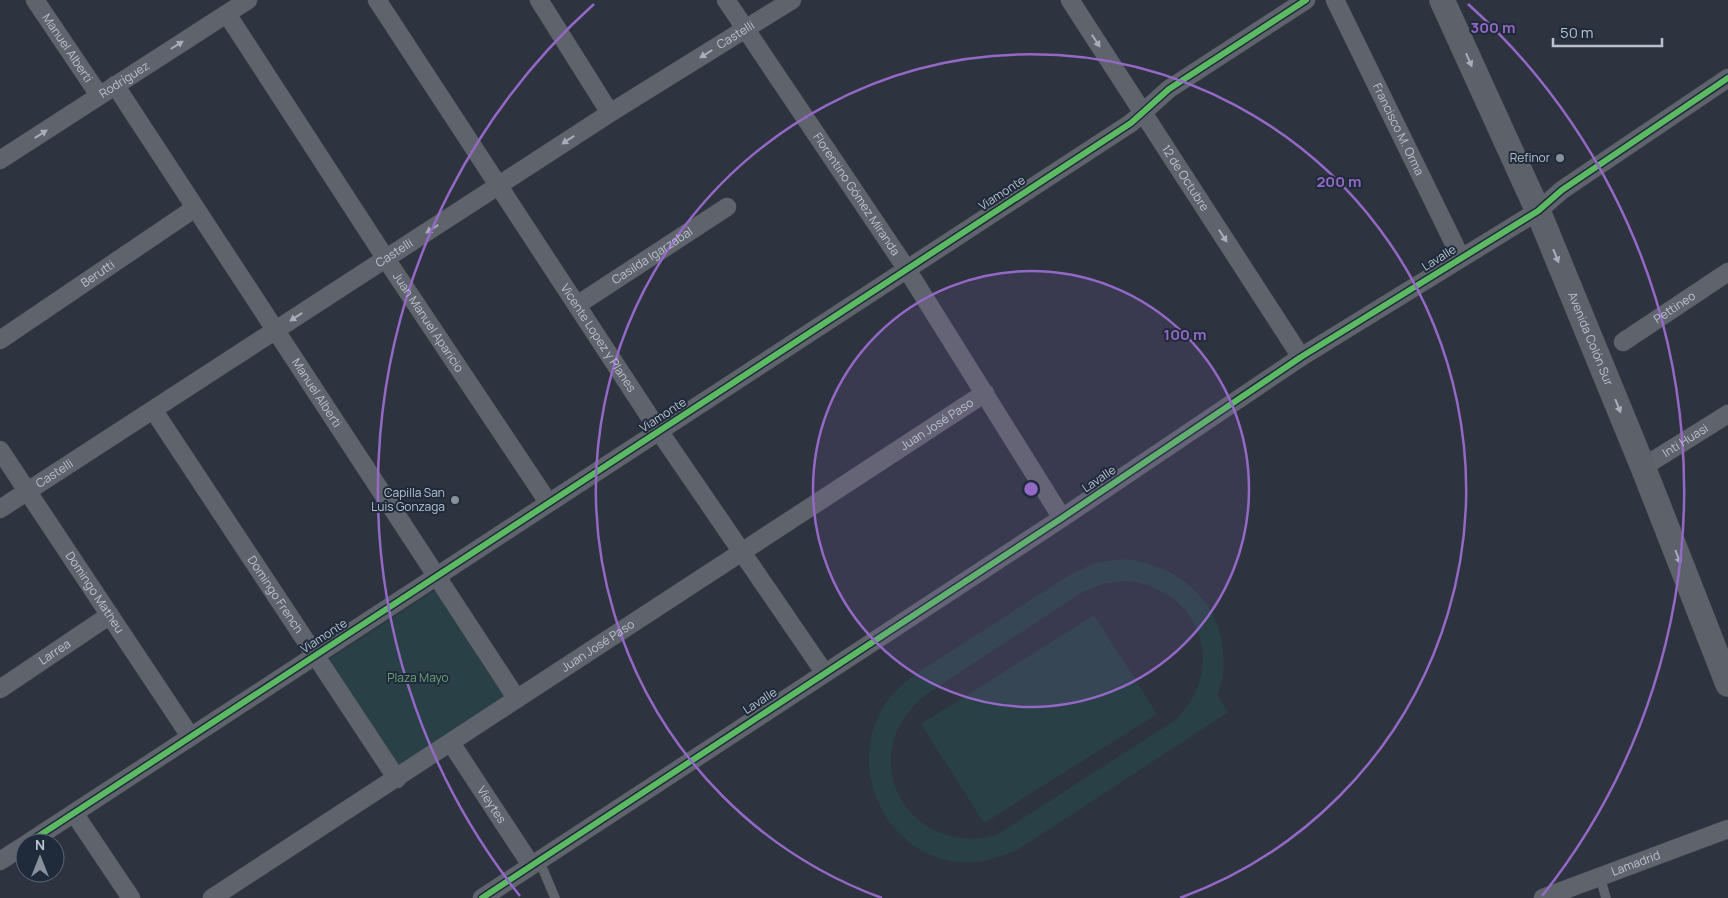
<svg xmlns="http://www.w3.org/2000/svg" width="1728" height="898" font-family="Manrope,sans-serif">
<rect width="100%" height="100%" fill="#2d343f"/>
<g fill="#294146" fill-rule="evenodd">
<path d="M 1123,559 C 1173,563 1219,597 1223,651 C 1224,666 1224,681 1217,695 L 1228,712 L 1019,849 C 1005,855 992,860 976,862 C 896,869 843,777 882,709 C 900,679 936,662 964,643 C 999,620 1034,598 1069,575 L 1095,563 ZM 1127,581 C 1202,590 1229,669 1174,721 L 997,835 C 905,859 851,753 927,694 L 1081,593 L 1103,584 Z"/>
<path d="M 437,589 L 507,697 L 399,767 L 328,660 Z"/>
<path d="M 1094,615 L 1157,714 L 984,823 L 921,724 Z"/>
</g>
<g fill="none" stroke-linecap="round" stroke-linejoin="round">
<g stroke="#4a4f57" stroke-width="10">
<g id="service">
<path d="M 539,860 L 555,898"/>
<path d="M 1600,877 L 1606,898"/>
</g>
</g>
<g stroke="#4a4f57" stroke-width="19">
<g id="minor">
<path id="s1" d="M 35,0 L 99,95"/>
<path id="s2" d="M 377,0 L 659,431 L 824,672"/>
<path d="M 539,0 L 610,113"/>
<path id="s3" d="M 726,0 L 906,268 L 1062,518"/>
<path id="s4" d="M 1070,0 L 1301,357"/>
<path id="s5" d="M 1335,0 L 1461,258"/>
<path id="s6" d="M 227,14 L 386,259 L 548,502"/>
<path id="s7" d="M 115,85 L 517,699"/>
<path id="s8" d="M 0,160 L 248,0"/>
<path id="s9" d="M 577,305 L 727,207"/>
<path id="s10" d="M 0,340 L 195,208"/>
<path id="s11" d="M 1623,342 L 1728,272"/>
<path id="s12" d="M 154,411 L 397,779"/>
<path id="s13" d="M 0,450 L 190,736"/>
<path id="s14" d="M 1643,467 L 1728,414"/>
<path id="s15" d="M 0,509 L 610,113 L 792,0"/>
<path id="s16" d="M 0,689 L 110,615"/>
<path id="s17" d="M 451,743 L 531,865"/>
<path d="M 74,813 L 131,898"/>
<path d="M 28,843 L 1131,123 L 1169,89 L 1306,0"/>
<path d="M 0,861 L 25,845"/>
<path id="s18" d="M 212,898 L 985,393"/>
<path d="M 482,898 L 1062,518 L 1301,357 L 1538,211 L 1562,190 L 1728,78"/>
<path id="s19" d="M 1543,898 L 1728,829"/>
</g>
</g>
<g stroke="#4a4f57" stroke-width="26">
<g id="secondary">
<path id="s20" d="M 1442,0 L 1538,211 L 1643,467 L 1728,684"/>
</g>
</g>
<use href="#service" stroke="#5f646c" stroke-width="9"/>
<use href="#minor" stroke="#5f646c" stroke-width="18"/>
<use href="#secondary" stroke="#5d626a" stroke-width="25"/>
<g stroke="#1f2a3b" stroke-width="9">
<g id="cycleway">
<path d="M 28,843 L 1131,123 L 1169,89 L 1306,0"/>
<path d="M 482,898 L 1062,518 L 1301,357 L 1538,211 L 1562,190 L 1728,78"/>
</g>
</g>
<use href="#cycleway" stroke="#5cba63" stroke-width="6"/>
</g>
<defs><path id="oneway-solid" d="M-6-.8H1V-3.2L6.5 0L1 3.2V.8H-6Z" transform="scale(1.25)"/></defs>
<g fill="#a7aebb">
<use href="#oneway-solid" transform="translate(1096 41) rotate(57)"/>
<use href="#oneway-solid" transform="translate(177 45) rotate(-32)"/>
<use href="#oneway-solid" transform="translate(706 54) rotate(148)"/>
<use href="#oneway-solid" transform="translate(1469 60) rotate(66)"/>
<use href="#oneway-solid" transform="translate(41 134) rotate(-33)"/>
<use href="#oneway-solid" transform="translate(568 140) rotate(147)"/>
<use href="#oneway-solid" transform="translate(432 229) rotate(147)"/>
<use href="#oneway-solid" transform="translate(1223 236) rotate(57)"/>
<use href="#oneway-solid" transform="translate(1556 256) rotate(68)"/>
<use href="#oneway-solid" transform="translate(296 317) rotate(147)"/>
<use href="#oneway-solid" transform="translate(1618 406) rotate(68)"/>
<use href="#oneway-solid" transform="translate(1678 557) rotate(69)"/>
</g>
<circle cx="1031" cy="489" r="218" fill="#9468c5" fill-opacity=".12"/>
<g fill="none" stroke="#9468c5" stroke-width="2.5">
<circle cx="1031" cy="489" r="218"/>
<path d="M882 898A435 435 0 1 1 1180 898"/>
<path d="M520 896A653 653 0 0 1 594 4M1468 4A653 653 0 0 1 1542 896"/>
</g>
<g fill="#88909d" stroke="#1f2a3b" stroke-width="2">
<circle cx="1560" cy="158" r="5"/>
<circle cx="455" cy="500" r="5"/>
</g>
<g text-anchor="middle" stroke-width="4" stroke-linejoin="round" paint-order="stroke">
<g font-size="12" fill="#b9c1cf" stroke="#1f2a3b">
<text dy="4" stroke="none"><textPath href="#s15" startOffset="875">Castelli</textPath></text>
<text dy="4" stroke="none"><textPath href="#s1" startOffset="58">Manuel Alberti</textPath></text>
<text dy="4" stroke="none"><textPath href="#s8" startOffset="148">Rodríguez</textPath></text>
<text dy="4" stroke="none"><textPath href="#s5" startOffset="144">Francisco M. Orma</textPath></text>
<text dy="4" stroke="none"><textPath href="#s4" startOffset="212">12 de Octubre</textPath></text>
<text transform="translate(1002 193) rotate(-33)" y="4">Viamonte</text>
<text dy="4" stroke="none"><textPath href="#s3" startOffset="234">Florentino Gómez Miranda</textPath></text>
<text dy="4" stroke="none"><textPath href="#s15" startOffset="470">Castelli</textPath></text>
<text dy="4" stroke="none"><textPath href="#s9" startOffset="90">Casilda Igarzabal</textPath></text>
<text transform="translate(1439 258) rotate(-32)" y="4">Lavalle</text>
<text dy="4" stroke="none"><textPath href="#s10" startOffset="118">Berutti</textPath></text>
<text dy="4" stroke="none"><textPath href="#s11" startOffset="62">Pettineo</textPath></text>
<text dy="4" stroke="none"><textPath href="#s6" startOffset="368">Juan Manuel Aparicio</textPath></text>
<text dy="4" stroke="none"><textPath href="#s2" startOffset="404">Vicente Lopez y Planes</textPath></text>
<text dy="4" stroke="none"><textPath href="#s20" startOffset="370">Avenida Colón Sur</textPath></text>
<text dy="4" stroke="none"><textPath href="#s7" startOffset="368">Manuel Alberti</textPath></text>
<text transform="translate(663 415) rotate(-33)" y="4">Viamonte</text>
<text dy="4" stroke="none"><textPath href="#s18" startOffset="866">Juan José Paso</textPath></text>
<text dy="4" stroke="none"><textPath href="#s14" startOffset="50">Inti Huasi</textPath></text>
<text dy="4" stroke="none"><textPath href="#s15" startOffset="65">Castelli</textPath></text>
<text transform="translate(1099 479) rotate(-34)" y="4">Lavalle</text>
<text dy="4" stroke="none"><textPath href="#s13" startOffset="171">Domingo Matheu</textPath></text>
<text dy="4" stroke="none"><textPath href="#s12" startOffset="220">Domingo French</textPath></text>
<text transform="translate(324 636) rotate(-33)" y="4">Viamonte</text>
<text dy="4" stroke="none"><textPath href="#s18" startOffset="461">Juan José Paso</textPath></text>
<text dy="4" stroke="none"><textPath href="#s16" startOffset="66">Larrea</textPath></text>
<text transform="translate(760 701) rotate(-33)" y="4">Lavalle</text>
<text dy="4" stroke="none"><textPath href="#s17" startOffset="74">Vieytes</textPath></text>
<text dy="4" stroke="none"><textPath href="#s19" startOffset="99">Lamadrid</textPath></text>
</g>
<g font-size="12" fill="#b9c1cf" stroke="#1f2a3b" text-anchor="end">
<text x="1550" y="162">Refinor</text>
<text x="445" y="497">Capilla San<tspan x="445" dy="14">Luis Gonzaga</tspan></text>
</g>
<g font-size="12" fill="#6ea17a" stroke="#1f2a3b">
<text x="418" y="682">Plaza Mayo</text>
</g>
</g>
<circle cx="1031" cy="489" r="8" fill="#9468c5" stroke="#1f2a3b" stroke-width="2.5"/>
<g font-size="15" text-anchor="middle" font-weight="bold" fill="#9468c5" stroke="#1f2a3b" stroke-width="4" stroke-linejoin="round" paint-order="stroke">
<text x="1493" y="33">300 m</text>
<text x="1339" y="187">200 m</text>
<text x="1185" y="340">100 m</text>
</g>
<g transform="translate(40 858)"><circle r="24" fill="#1f2a3b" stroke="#5d6676"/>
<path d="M0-4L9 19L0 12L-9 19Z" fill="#88909d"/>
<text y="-8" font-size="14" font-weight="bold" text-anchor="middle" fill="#b9c1cf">N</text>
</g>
<path d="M1553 38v8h109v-8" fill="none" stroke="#b9c1cf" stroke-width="2.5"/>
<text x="1560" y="38" font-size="15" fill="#b9c1cf" stroke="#1f2a3b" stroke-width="4" paint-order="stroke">50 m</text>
</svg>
